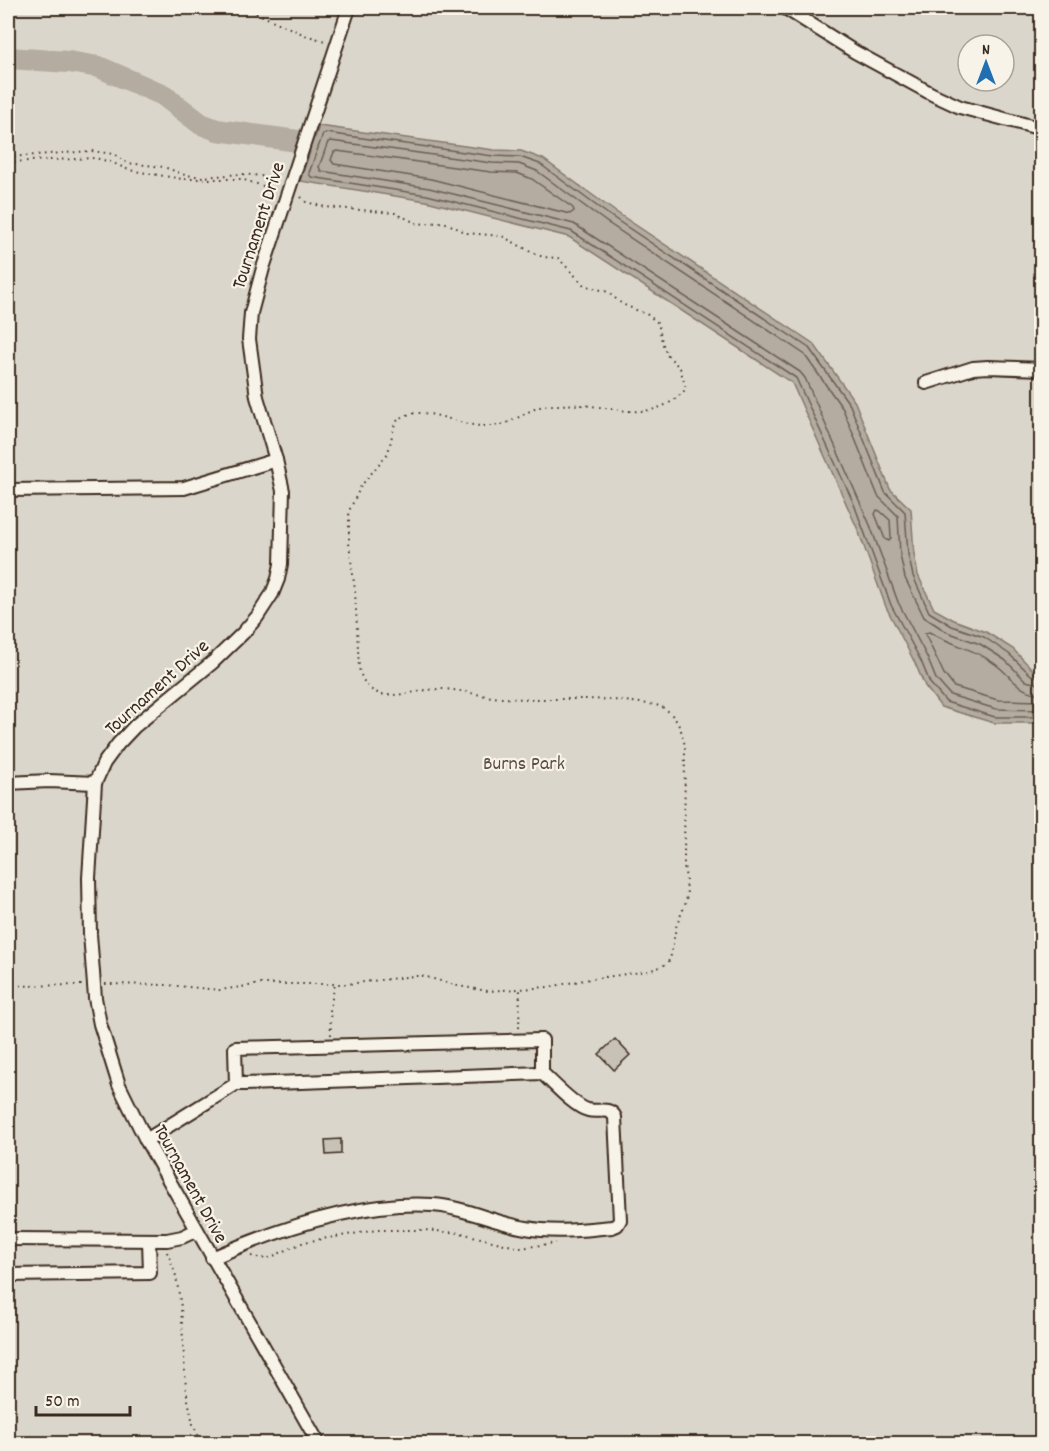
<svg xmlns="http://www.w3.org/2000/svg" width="1049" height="1451" font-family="Dekko,sans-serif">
<rect width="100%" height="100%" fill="#f7f3e8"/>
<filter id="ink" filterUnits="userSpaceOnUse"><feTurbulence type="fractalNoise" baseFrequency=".0167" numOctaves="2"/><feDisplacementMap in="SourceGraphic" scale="12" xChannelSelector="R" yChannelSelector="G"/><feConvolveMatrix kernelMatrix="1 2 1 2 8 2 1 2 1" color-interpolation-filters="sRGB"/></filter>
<g filter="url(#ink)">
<path fill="#dbd6cb" stroke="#8b8074" stroke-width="1.5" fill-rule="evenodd" d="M 8,8 L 1041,8 L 1041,1443 L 8,1443 ZM 968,45 L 1004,45 L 1004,81 L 968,81 Z"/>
<path fill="#b4aca0" stroke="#84786c" stroke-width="1.5" d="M 319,126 L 494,150 L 521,151 L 543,159 L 613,210 L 814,344 L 855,402 L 890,489 L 911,509 L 914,554 L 918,575 L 934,609 L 954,620 L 986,632 L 1013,649 L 1034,671 L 1041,672 L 1041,723 L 994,723 L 941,707 L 925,686 L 915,663 L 886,607 L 858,530 L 792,383 L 569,237 L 426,201 L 300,181 Z"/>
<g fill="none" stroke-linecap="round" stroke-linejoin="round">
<g stroke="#6b5e52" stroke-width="1.5">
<path d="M 337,151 L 491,172 L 517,173 L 532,179 L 573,208 L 574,211 L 570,214 L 431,179 L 334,164 L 331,160 L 334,152 Z"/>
<path d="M 877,510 L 880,511 L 890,520 L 891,538 L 889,541 L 885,539 L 875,514 Z"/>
<path d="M 1042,678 L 1031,675 L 1009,654 L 984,637 L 952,626 L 929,612 L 913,576 L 908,554 L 905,512 L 885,492 L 850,405 L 809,348 L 609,215 L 540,164 L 520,157 L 493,156 L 326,133 L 323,134 L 309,173 L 311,177 L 427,195 L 571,231 L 796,378 L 854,504 L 891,605 L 921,661 L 930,683 L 946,702 L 995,717 L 1042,717"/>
<path d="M 1042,685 L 1026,681 L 1005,660 L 980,644 L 947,632 L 924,617 L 905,578 L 900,555 L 898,516 L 878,496 L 843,409 L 804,354 L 605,221 L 537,171 L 519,164 L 492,163 L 331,141 L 328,142 L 319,167 L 321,171 L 429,188 L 574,224 L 800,372 L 805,378 L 870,525 L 898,602 L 927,657 L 936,679 L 950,695 L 996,709 L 1042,710"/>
<path d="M 1042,694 C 1021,693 1014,680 1000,668 C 979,650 952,645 929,632 L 925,634 L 944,674 L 954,687 L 998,700 L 1042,701"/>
</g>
<path stroke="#b4aca0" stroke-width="22" d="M 8,58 L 69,62 L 99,67 L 163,95 L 201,124 L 217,130 L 305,142"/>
</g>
<g fill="#c8c1b6" stroke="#3b2a1e" stroke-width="1.5">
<path d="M 615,1039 L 630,1055 L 614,1070 L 599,1054 Z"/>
<path d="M 341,1139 L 341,1154 L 326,1155 L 325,1140 Z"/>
</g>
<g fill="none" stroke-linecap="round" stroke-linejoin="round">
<g stroke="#3b2a1e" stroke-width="16">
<g id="minor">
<path d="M 785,8 L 855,52 L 932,94 L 960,107 L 1042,129"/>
<path d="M 926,383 L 973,368 L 988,367 L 1042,369"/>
<path d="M 8,490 L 184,488 L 276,460"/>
<path d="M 8,783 L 49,781 L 95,783"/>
<path d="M 236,1084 L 235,1048 L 542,1040 L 542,1073"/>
<path d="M 146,1140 L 236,1084 L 245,1084 L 542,1073 C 553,1083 575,1107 588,1110 C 598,1113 609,1106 615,1117 L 620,1220 L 617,1225 L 612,1227 C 584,1230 554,1233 526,1228 C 494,1223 464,1207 433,1205 C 361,1200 276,1230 212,1258"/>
<path d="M 8,1239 L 167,1240 L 182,1237 L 197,1230"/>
<path d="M 8,1275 L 150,1273 L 149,1240"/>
<path d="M 319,1444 L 146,1140 L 119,1085 L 100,1024 L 95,998 L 90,934 L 89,878 L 95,783 L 104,763 L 118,744 L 135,726 L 213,662 L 243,633 L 257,617 L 272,594 L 278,579 L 281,564 L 283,491 L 276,460 L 257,397 L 249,339 L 251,313 L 263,268 L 349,8"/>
</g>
</g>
<g stroke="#3b2a1e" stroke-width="2" stroke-dasharray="1.5 4.5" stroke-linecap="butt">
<path d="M 245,8 L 305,35 L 325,41"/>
<path d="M 935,8 L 948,11 L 960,8"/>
<path d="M 8,157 L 91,151 L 114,154 L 127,163 L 164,167 L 185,175 L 203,177 L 242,174 L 261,176 L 277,183"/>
<path d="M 8,162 L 95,158 L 111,162 L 129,170 L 182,179 L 241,179 L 276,190"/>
<path d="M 105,984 L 167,985 L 220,990 L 262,984 L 347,984 L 414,976 L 423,976 L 458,986 L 488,991 L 549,987 L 584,980 L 648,971 L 663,966 L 670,960 L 676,927 L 686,902 L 687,890 L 684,863 L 685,749 C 684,734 677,715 662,707 C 656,704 646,704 640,703 C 594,696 549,701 503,698 C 482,697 461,689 440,689 C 410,689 369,712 359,668 L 355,591 L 349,543 L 349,511 L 361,486 L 388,453 L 395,423 C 398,420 403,416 407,415 C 428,407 460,426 483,426 C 513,427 519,413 543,406 C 548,405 555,405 561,405 C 609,401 648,430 686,389 L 680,368 L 667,355 L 662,342 L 658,323 L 648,315 L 622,304 L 608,292 L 584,285 L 558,258 L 543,257 L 533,253 L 502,236 L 467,233 L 444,222 L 418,224 L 395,213 L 325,207 L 306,202 L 300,196"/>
<path d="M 8,986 L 82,985"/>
<path d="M 519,1028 L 520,989"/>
<path d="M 331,1035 L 330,1008 L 335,984"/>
<path d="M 167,1252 L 176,1276 L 181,1307 L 186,1390 L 193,1424 L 202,1444"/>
<path d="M 251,1256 L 267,1259 L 304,1242 L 377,1230 L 423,1230 L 461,1233 L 520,1248 L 556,1243"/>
</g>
<use href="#minor" stroke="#f7f3e8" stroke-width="12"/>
</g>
</g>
<g text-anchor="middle" stroke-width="4.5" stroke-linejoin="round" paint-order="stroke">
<g font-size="20" fill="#3b2a1e" stroke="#f7f3e8">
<text transform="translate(257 225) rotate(-72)" y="7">Tournament Drive</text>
<text transform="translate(156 686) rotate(-42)" y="7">Tournament Drive</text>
<text transform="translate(192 1183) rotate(61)" y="7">Tournament Drive</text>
</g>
<g font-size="20" fill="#5b4c41" stroke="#f7f3e8">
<text x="524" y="769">Burns Park</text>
</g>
</g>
<rect width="1049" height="1451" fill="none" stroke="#f7f3e8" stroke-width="30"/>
<rect x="15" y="15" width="1019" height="1421" fill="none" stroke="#3b2a1e" stroke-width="2" filter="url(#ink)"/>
<g transform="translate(986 63)"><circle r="28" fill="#f7f3e8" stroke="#aca397" stroke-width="1.5"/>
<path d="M0-4.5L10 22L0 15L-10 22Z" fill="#1f6fb2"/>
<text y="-9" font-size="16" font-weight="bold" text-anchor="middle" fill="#3b2a1e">N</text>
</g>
<path d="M36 1406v9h94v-9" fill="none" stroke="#3b2a1e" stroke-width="3"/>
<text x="45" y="1406" font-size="18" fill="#3b2a1e" stroke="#f7f3e8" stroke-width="4.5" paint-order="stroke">50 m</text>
</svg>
